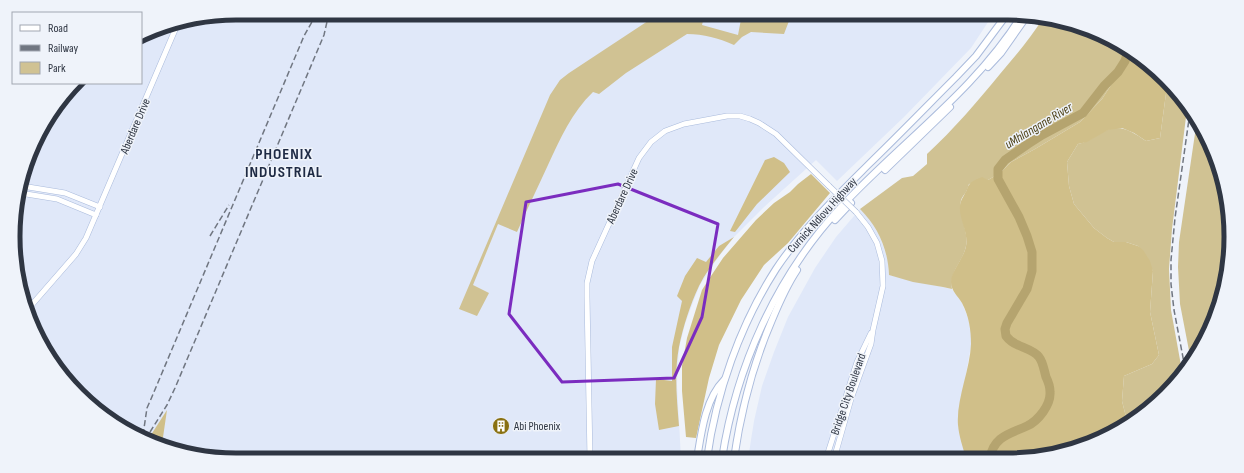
<svg xmlns="http://www.w3.org/2000/svg" width="1244" height="473" font-family="'Sofia Sans Condensed',sans-serif">
<rect width="100%" height="100%" fill="#eff3fa"/>
<g fill="#e0e8f9">
<path d="M 237,13 L 994,13 L 971,48 L 904,117 L 837,181 L 816,160 L 764,207 L 734,237 L 717,259 L 700,285 L 695,297 L 685,324 L 679,348 L 677,384 L 681,459 L 237,460 L 178,452 L 101,414 L 51,360 L 17,280 L 15,207 L 18,199 L 20,196 L 21,190 L 43,125 L 77,83 L 141,83 L 141,38 L 164,25 Z"/>
<path d="M 860,209 L 870,219 L 881,239 L 888,260 L 889,275 L 952,289 L 962,303 L 968,318 L 971,330 L 971,346 L 960,407 L 958,425 L 966,458 L 748,459 L 754,421 L 762,386 L 774,352 L 788,317 L 815,268 L 836,237 Z"/>
</g>
<g fill="#d0c293">
<path d="M 660,13 L 705,13 L 702,25 L 738,35 L 742,14 L 771,20 L 789,21 L 784,34 L 751,32 L 742,37 L 734,45 C 718,38 704,34 687,34 L 626,73 L 599,94 L 593,92 C 572,112 560,139 548,165 C 538,187 527,209 517,232 L 498,224 L 473,285 L 489,293 L 477,316 L 459,309 L 550,95 L 560,80 L 569,73 Z"/>
<path d="M 1043,18 L 1066,21 L 1130,53 L 1126,65 L 1121,74 L 1113,82 L 1102,99 L 1080,122 L 1035,149 L 1011,162 L 1000,173 L 988,180 L 969,184 C 968,187 967,190 966,192 C 964,195 962,197 961,200 C 958,216 969,231 966,246 C 963,262 949,271 952,289 L 943,287 L 913,282 L 889,275 C 888,249 878,227 860,209 L 902,178 L 913,176 L 927,164 L 927,154 C 954,129 977,102 1000,74 C 1015,56 1031,38 1043,18 Z"/>
<path d="M 1167,86 L 1187,109 L 1172,229 L 1169,269 L 1171,310 L 1182,371 L 1155,404 L 1129,422 L 1127,421 L 1122,401 L 1124,376 L 1152,364 L 1159,355 L 1150,312 L 1153,271 L 1138,246 L 1126,242 L 1114,242 L 1107,238 L 1094,228 L 1074,204 L 1069,186 L 1067,162 L 1078,144 C 1092,141 1096,134 1107,130 C 1122,124 1134,133 1146,141 L 1160,138 Z"/>
<path d="M 1197,120 L 1201,125 L 1229,208 L 1228,230 L 1221,264 L 1225,274 L 1223,295 L 1201,348 L 1191,361 L 1180,304 L 1178,267 L 1179,242 Z"/>
</g>
<g fill="#d0bf89">
<path d="M 1130,53 L 1144,59 L 1167,86 L 1160,138 L 1146,141 L 1134,133 L 1122,128 L 1108,130 L 1087,142 L 1078,144 L 1067,162 L 1069,186 L 1074,204 L 1094,228 L 1107,238 L 1114,242 L 1126,242 L 1138,246 L 1143,250 L 1150,261 L 1153,271 L 1150,312 L 1159,355 L 1152,364 L 1124,376 L 1122,401 L 1127,421 L 1129,422 L 1106,437 L 1037,458 L 966,458 C 963,448 959,436 958,425 C 956,400 970,370 971,344 C 971,330 969,316 962,303 C 958,296 951,291 951,282 C 951,271 964,258 966,246 C 969,231 956,215 961,201 C 962,198 964,196 965,193 C 967,191 967,187 969,185 C 971,181 978,179 982,177 L 988,180 L 1000,173 L 1011,162 L 1035,149 L 1080,122 L 1102,99 L 1113,82 L 1121,74 L 1126,65 Z"/>
<path d="M 774,157 L 784,163 L 790,172 L 757,204 L 735,232 L 730,231 L 765,160 Z"/>
<path d="M 811,174 L 830,193 L 788,243 L 764,265 L 741,300 L 719,345 L 709,378 L 696,438 L 686,437 L 682,391 L 682,366 L 687,338 L 702,290 L 709,279 L 723,258 L 756,220 L 774,203 L 790,192 L 798,184 Z"/>
<path d="M 734,237 C 722,252 708,268 699,286 C 690,305 683,327 679,347 C 674,373 677,400 679,426 L 659,430 L 655,404 L 656,379 L 672,381 L 672,347 L 682,301 L 677,296 L 685,276 L 697,258 L 706,262 L 719,246 Z"/>
<path d="M 167,410 L 162,444 L 149,438 Z"/>
</g>
<g fill="none" stroke-linecap="round" stroke-linejoin="round">
<path stroke="#b5a46f" stroke-width="1.5" d="M 129,428 L 130,428"/>
<path stroke="#b5a46f" stroke-width="9" d="M 990,458 C 994,436 1010,434 1027,426 C 1038,421 1051,405 1050,392 C 1050,387 1048,381 1046,377 C 1044,370 1043,362 1039,357 C 1035,351 1024,348 1018,345 C 1013,343 1009,340 1006,336 L 1005,329 L 1007,323 L 1027,289 L 1032,271 L 1032,252 L 1027,236 L 1019,217 L 998,179 L 998,169 L 1005,160 L 1028,144 L 1042,135 L 1083,113 L 1104,86 L 1118,72 L 1125,61 L 1128,51"/>
<g stroke="#aabbdc" stroke-width="6">
<g id="minor">
<path d="M 22,186 L 65,193 L 100,207"/>
<path d="M 20,193 L 57,199 L 96,215"/>
<path d="M 29,308 L 76,254 L 86,238 L 178,23"/>
<path d="M 590,459 L 587,297 L 587,283 L 592,261 L 639,158 L 651,142 L 665,131 L 684,124 L 727,116 L 740,116 L 750,119 L 759,123 L 776,134 L 829,186"/>
<path d="M 826,459 L 857,362 L 871,333"/>
<path d="M 834,459 L 851,399 L 871,344 L 873,330 L 883,286 L 882,261 L 877,243 L 868,227 L 856,212"/>
</g>
</g>
<g stroke="#aabbdc" stroke-width="8">
<g id="major">
<path d="M 988,67 L 1001,53 L 1027,16"/>
<path d="M 885,170 L 950,107"/>
<path d="M 835,220 L 851,203"/>
<path d="M 697,459 C 701,434 705,399 724,380"/>
<path d="M 707,459 C 716,393 740,325 776,269 C 802,230 835,198 868,165 C 898,136 927,106 956,77 L 976,56 L 1008,13"/>
<path d="M 722,459 C 736,367 776,277 840,208 C 900,143 975,91 1022,15"/>
<path d="M 734,459 C 741,410 753,364 772,320 C 779,303 787,285 797,270"/>
</g>
</g>
<use href="#minor" stroke="#fff" stroke-width="5"/>
<use href="#major" stroke="#fff" stroke-width="6"/>
<g stroke="#707681" stroke-width="1.5" stroke-dasharray="6 3" stroke-linecap="butt">
<path d="M 210,236 L 229,205"/>
<path d="M 1185,368 L 1174,310 L 1171,284 L 1171,260 L 1175,218 L 1190,112"/>
<path d="M 150,432 L 167,405 L 175,388 L 324,35 L 329,13"/>
<path d="M 143,435 L 147,408 L 151,399 L 304,36 L 317,13"/>
</g>
<g stroke="#aabbdc" stroke-width="6" stroke-linecap="butt">
<path id="minor-bridge" d="M 829,186 L 856,212"/>
</g>
<use href="#minor-bridge" stroke="#fff" stroke-width="5"/>
</g>
<path fill="none" stroke="#7b2cbf" stroke-width="3" stroke-linejoin="round" d="M 618,184 L 718,224 L 702,317 L 674,378 L 562,382 L 509,314 L 526,202 Z"/>
<defs>
<g id="building-disc" transform="scale(0.9)"><circle r="9.5" fill="#897011" stroke="#eff3fa"/><path d="M-4-6H4V6H1V3H-1V6H-4ZM-2.5-4.3h1.7v1.8h-1.7ZM.8-4.3h1.7v1.8H.8ZM-2.5-1h1.7V.8h-1.7ZM.8-1h1.7V.8H.8Z" fill="#fff"/></g>
</defs>
<g fill-rule="evenodd">
<use href="#building-disc" x="501" y="426"/>
</g>
<g text-anchor="middle" stroke-width="3" stroke-linejoin="round" paint-order="stroke">
<g font-size="12" fill="#2f3643" stroke="#eff3fa">
<text transform="translate(135 126) rotate(-67)" y="4">Aberdare Drive</text>
<text transform="translate(622 196) rotate(-65)" y="4">Aberdare Drive</text>
<text transform="translate(822 215) rotate(-48)" y="4">Curnick Ndlovu Highway</text>
<text transform="translate(848 394) rotate(-71)" y="4">Bridge City Boulevard</text>
</g>
<g font-size="12" fill="#2f3643" stroke="#eff3fa" text-anchor="start">
<text x="514" y="430">Abi Phoenix</text>
</g>
<g font-size="13" font-style="italic" fill="#4d4116" stroke="#eff3fa">
<text transform="translate(1038 125) rotate(-31)" y="5">uMhlangane River</text>
</g>
<g font-size="16" font-weight="bold" letter-spacing="1" fill="#1e2a44" stroke="#eff3fa">
<text x="284" y="159">PHOENIX<tspan x="284" dy="18">INDUSTRIAL</tspan></text>
</g>
</g>
<path d="M0 0H1244V473H0ZM236 20H1008A216 216 0 0 1 1224 236V237A216 216 0 0 1 1008 453H236A216 216 0 0 1 20 237V236A216 216 0 0 1 236 20Z" fill="#eff3fa" fill-rule="evenodd"/>
<path fill="none" stroke="#2f3643" stroke-width="5" d="M236 20H1008A216 216 0 0 1 1224 236V237A216 216 0 0 1 1008 453H236A216 216 0 0 1 20 237V236A216 216 0 0 1 236 20Z"/>
<rect x="12" y="12" width="130" height="72" fill="#eff3fa" stroke="#a2a7b1"/>
<rect x="20" y="25" width="20" height="6" fill="#ffffff" stroke="#a2a7b1"/>
<text x="48" y="32" font-size="12" fill="#2f3643">Road</text>
<rect x="20" y="45" width="20" height="6" fill="#707681" stroke="#a2a7b1"/>
<text x="48" y="52" font-size="12" fill="#2f3643">Railway</text>
<rect x="20" y="62" width="20" height="12" fill="#d0c293" stroke="#a2a7b1"/>
<text x="48" y="72" font-size="12" fill="#2f3643">Park</text>
</svg>
